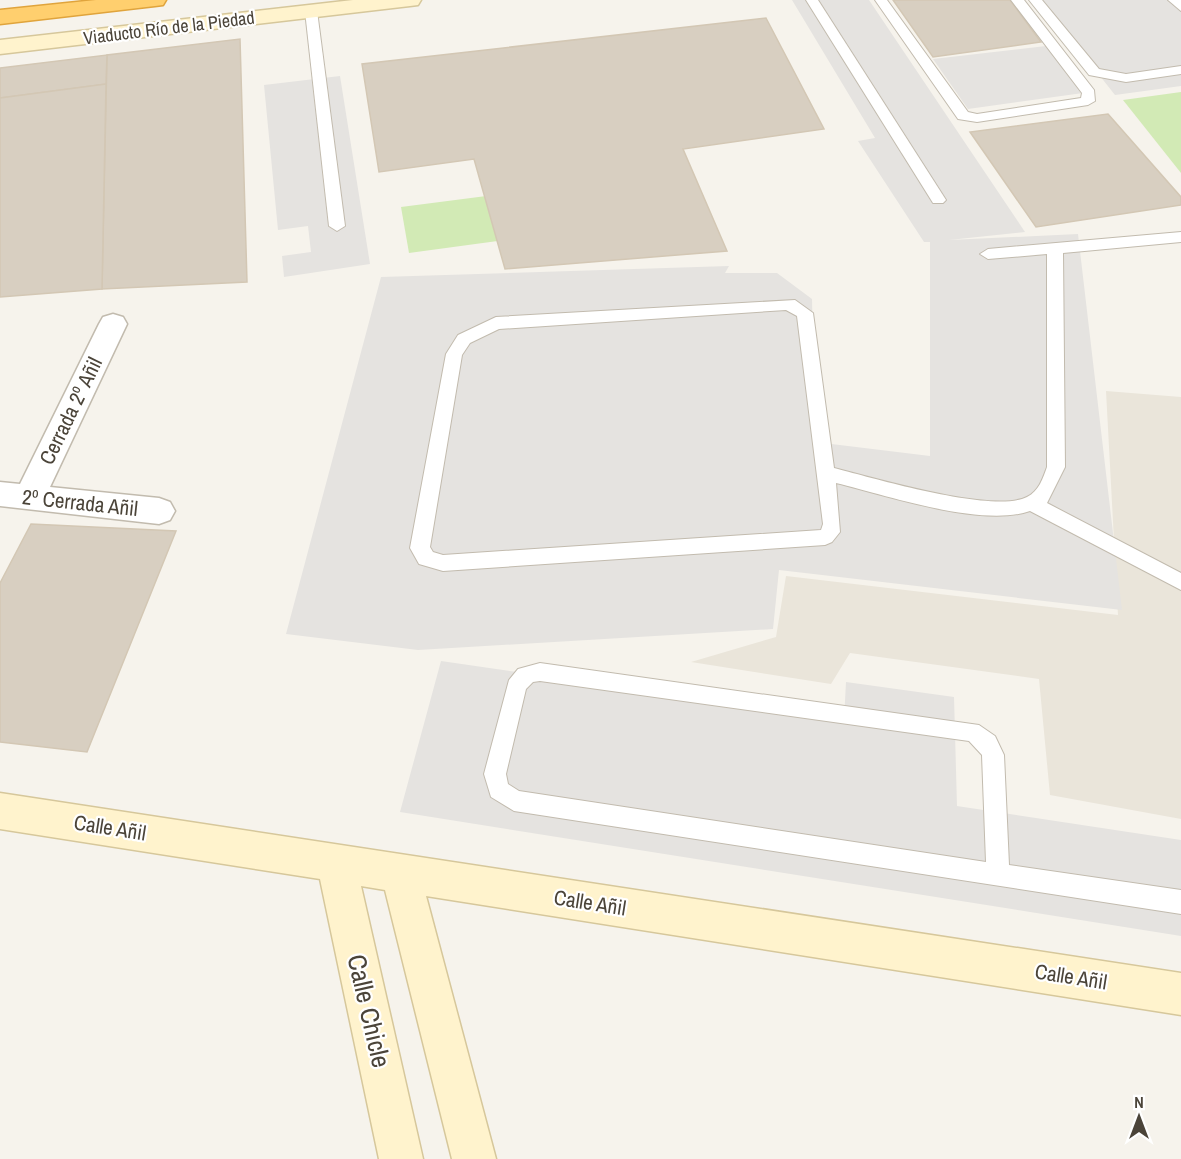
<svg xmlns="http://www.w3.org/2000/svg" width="1181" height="1159" font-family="'Archivo Narrow',sans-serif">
<rect width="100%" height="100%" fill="#f6f3ec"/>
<path fill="#eae5da" d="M 1106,391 L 1181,397 L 1181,819 L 1050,795 L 1039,679 L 850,653 L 831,684 L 691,662 L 776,637 L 786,576 L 1118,615 Z"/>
<g fill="#d2eab5">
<path d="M 1181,92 L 1181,173 L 1123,100 Z"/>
<path d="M 494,195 L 505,240 L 409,253 L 401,207 Z"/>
</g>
<g fill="#e5e3e0">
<path d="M 792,0 L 869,0 L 1025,232 L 949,240 L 1078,234 L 1122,610 L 779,570 L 773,629 L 418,650 L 286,634 L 381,277 L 729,266 L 725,273 L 777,273 L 812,299 L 815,442 L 930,456 L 930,242 L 924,242 L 858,141 L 875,138 Z"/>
<path d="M 1040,0 L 1181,0 L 1181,86 L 1115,95 Z"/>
<path d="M 1046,46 L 1083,93 L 968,109 L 933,59 Z"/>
<path d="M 340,76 L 370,264 L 284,277 L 282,256 L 311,252 L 308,226 L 278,230 L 264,85 Z"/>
<path d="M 441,661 L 844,720 L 846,682 L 954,697 L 957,806 L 1181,840 L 1181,936 L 400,812 Z"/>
</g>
<g fill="#d8cfc1" stroke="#d3c7b4" stroke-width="1.5">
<path d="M 893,0 L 1010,0 L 1041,42 L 933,57 Z"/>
<path d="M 766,18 L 824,129 L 683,149 L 727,251 L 505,269 L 474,159 L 379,172 L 362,64 Z"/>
<path d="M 240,39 L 247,282 L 102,289 L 107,55 Z"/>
<path d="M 107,55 L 106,84 L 0,98 L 0,68 Z"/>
<path d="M 106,84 L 102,289 L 0,297 L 0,98 Z"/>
<path d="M 1108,114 L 1181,197 L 1181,205 L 1036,227 L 970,132 Z"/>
<path d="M 31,524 L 176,531 L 87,752 L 0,742 L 0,583 Z"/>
</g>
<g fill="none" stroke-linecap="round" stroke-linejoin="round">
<g stroke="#c2bbae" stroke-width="2">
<g id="lane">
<path d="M 806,0 L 818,0 L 946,200 L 943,203 L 933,203 Z"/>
<path d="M 875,0 L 887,0 L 968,112 L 977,114 L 1081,98 L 1082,93 L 1011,0 L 1024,0 L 1094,90 L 1095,101 L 1088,105 L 977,122 L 958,119 Z"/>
<path d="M 1029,0 L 1042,0 L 1099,69 L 1126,74 L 1181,66 L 1181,74 L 1126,82 L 1089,75 Z"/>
<path d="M 1168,0 L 1181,0 L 1181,11 Z"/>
<path d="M 311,7 L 317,11 L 345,226 L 337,231 L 329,226 L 305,11 Z"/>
<path d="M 1181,232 L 1181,242 L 1063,253 L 1065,467 L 1047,503 L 1181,573 L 1181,590 L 1030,511 C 982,528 886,495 836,483 L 840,532 L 832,542 L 825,545 L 443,571 L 419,564 L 410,548 L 446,354 L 458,335 L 496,317 L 795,300 L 813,313 L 834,468 C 873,478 994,514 1027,497 C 1039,491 1043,478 1047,467 L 1047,254 L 988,259 L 980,254 L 988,249 ZM 786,310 L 797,316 L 823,524 L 821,530 L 443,555 L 433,552 L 430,547 L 462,355 L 470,343 L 499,329 Z"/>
<path d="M 540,663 L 979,725 L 995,736 L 1004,755 L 1009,865 L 1181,890 L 1181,914 L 514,811 L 491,797 L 484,774 L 509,680 L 518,669 ZM 540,681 L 969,741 L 982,755 L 986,862 L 519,791 L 508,784 L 506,774 L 526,689 L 533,682 Z"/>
</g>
</g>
<g stroke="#c2bbae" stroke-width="3">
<path id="street" d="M 113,314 L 123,317 L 127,324 L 50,487 L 159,498 L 170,502 L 175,511 L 170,520 L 159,524 L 0,506 L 0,482 L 20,484 L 99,324 L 103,317 Z"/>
</g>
<g stroke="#d6c79b" stroke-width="3">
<g id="secondary">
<path d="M 353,0 L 421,0 L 418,5 L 410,6 L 0,54 L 0,40 Z"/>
<path d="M 0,793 L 1181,973 L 1181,1015 L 426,896 L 496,1159 L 452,1159 L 385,890 L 361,886 L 423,1159 L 379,1159 L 320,879 L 0,829 Z"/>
</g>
</g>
<g stroke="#e0a43c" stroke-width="3">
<path id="highway" d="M 96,0 L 166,0 L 163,5 L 155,6 L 0,24 L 0,10 Z"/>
</g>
<use href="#lane" fill="#fff" fill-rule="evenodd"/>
<use href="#street" fill="#fff" fill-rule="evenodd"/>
<use href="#secondary" fill="#fff3cd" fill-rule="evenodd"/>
<use href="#highway" fill="#ffcf6e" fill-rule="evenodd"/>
</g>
<g text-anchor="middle" stroke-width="4.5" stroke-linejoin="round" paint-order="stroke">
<g font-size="18" fill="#4b4439" stroke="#fff">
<text transform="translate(169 28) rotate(-7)" y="6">Viaducto Río de la Piedad</text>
</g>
<g font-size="21" fill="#4b4439" stroke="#fff">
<text transform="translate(71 411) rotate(-64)" y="7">Cerrada 2º Añil</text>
<text transform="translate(80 503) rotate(6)" y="7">2º Cerrada Añil</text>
<text transform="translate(110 828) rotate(9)" y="7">Calle Añil</text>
<text transform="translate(590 903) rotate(9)" y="7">Calle Añil</text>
<text transform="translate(1071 977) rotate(9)" y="7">Calle Añil</text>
</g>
<g font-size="26" fill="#4b4439" stroke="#fff">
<text transform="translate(369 1011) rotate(77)" y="9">Calle Chicle</text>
</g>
</g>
<g transform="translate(1139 1117)" stroke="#ffffff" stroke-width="4.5" paint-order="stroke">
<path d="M0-4.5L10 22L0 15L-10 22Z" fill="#4b4439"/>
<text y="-9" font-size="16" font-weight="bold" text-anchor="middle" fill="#4b4439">N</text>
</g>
</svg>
